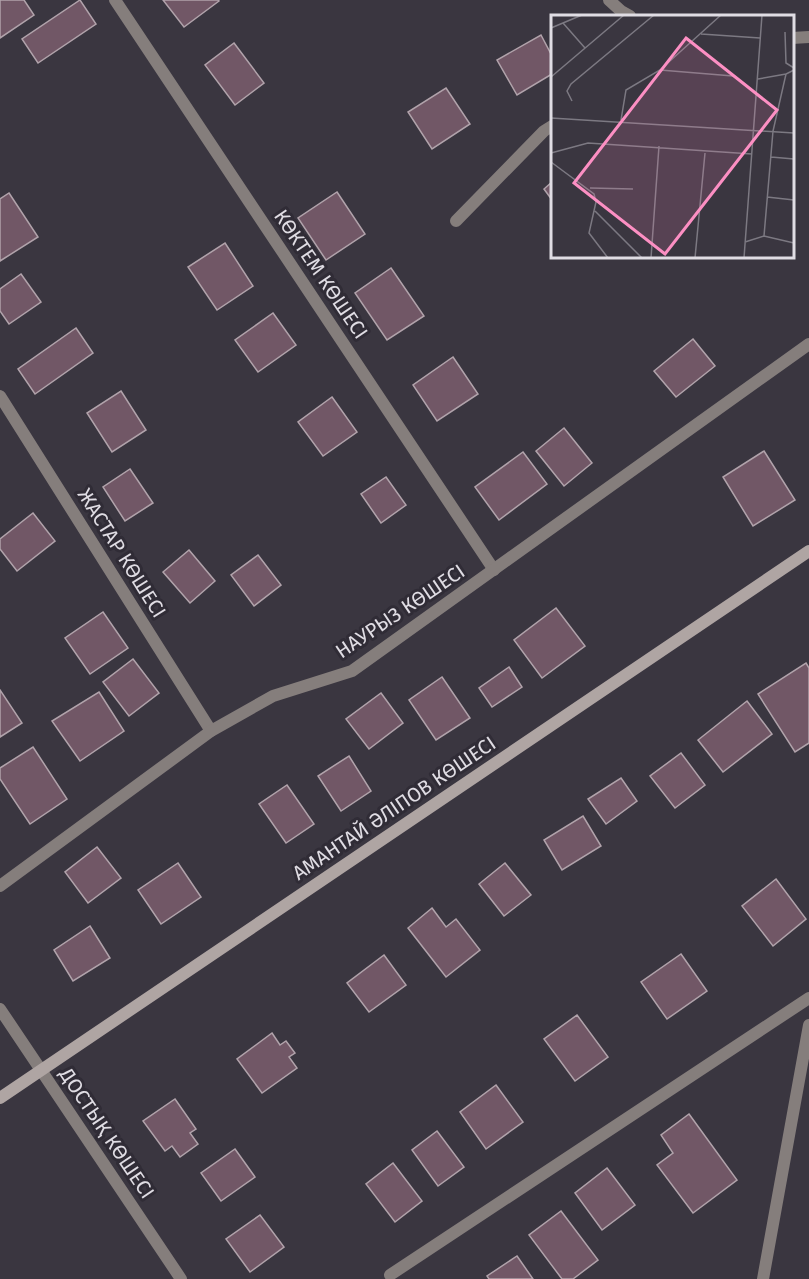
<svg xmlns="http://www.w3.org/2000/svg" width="809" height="1279" font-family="'Fira Sans',sans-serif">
<rect width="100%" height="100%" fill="#3a3640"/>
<g fill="#715766" stroke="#b1a3ab" stroke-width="1.5">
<path d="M 0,0 L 24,0 L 34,15 L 0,38 Z"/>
<path d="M 80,0 L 96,24 L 38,63 L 22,39 Z"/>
<path d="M 163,0 L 218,0 L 219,1 L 184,27 Z"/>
<path d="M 541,35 L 552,56 L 552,74 L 517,95 L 497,60 Z"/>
<path d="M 234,43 L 264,83 L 235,105 L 205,65 Z"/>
<path d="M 446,88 L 470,124 L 432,149 L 408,112 Z"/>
<path d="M 552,182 L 552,200 L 544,189 Z"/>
<path d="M 337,192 L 365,234 L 326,260 L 298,218 Z"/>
<path d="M 9,193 L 38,237 L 0,261 L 0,199 Z"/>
<path d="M 225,243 L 253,286 L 217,310 L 188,267 Z"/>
<path d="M 391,268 L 424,316 L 387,340 L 355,293 Z"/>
<path d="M 21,274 L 41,302 L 9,324 L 0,311 L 0,289 Z"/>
<path d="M 273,313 L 296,345 L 258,372 L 235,340 Z"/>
<path d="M 76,328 L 93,353 L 35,394 L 18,369 Z"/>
<path d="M 693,339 L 715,366 L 676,397 L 654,371 Z"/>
<path d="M 453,357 L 478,394 L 437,421 L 413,385 Z"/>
<path d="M 121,391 L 146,430 L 112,452 L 87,413 Z"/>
<path d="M 332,397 L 357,432 L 323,456 L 298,422 Z"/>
<path d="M 564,428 L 592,463 L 564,486 L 536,451 Z"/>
<path d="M 764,451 L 795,500 L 753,526 L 723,477 Z"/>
<path d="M 523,452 L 547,484 L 499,520 L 475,487 Z"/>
<path d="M 130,469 L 153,503 L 125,521 L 103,487 Z"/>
<path d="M 386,477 L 406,505 L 381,523 L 361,494 Z"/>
<path d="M 33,513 L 55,541 L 17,571 L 0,549 L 0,539 Z"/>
<path d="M 189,550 L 215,581 L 190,603 L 163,572 Z"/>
<path d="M 258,555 L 281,585 L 254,606 L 231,575 Z"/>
<path d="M 556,608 L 585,646 L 542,678 L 514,640 Z"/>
<path d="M 103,612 L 128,648 L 90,674 L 65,638 Z"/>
<path d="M 133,659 L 159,693 L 129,716 L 103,682 Z"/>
<path d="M 806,663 L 809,668 L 809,743 L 795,752 L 758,694 Z"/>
<path d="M 509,667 L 522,687 L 492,707 L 479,688 Z"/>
<path d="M 442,677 L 470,718 L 436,740 L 409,700 Z"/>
<path d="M 0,690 L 22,723 L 0,737 Z"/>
<path d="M 99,692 L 124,731 L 80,761 L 52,721 Z"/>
<path d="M 381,693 L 403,723 L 369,749 L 346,719 Z"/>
<path d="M 747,701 L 772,734 L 723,772 L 698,740 Z"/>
<path d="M 33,747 L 67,799 L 30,824 L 0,779 L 0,768 Z"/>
<path d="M 681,753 L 705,785 L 675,808 L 650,776 Z"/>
<path d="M 349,756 L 371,791 L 341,811 L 318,776 Z"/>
<path d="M 621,778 L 637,801 L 606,824 L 588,799 Z"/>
<path d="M 287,785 L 314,824 L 286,843 L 259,804 Z"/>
<path d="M 583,816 L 601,846 L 562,870 L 544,840 Z"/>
<path d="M 97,847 L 121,878 L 88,903 L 65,872 Z"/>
<path d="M 178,863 L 201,897 L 161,924 L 138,890 Z"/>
<path d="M 505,863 L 531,895 L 504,916 L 479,884 Z"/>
<path d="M 776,879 L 806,919 L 773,946 L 742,906 Z"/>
<path d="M 432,908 L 446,927 L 456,919 L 480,950 L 446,977 L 408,928 Z"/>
<path d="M 90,926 L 110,958 L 73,981 L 54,950 Z"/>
<path d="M 681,954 L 707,991 L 667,1019 L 641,982 Z"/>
<path d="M 384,955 L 406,985 L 369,1012 L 347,983 Z"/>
<path d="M 577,1015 L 608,1057 L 575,1081 L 544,1039 Z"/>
<path d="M 272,1033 L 280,1045 L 286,1041 L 295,1053 L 289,1057 L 297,1068 L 262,1093 L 237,1059 Z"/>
<path d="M 496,1085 L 523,1122 L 486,1149 L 460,1112 Z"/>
<path d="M 175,1099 L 196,1129 L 190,1133 L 198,1144 L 180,1157 L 172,1146 L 165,1151 L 143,1121 Z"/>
<path d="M 689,1114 L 737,1180 L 693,1213 L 657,1165 L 673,1153 L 661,1135 Z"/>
<path d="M 437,1131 L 464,1167 L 438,1186 L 412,1150 Z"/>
<path d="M 235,1149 L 255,1177 L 221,1201 L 201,1173 Z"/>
<path d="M 393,1163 L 422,1201 L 395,1222 L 366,1184 Z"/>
<path d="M 607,1168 L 635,1205 L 602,1230 L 575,1193 Z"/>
<path d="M 561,1211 L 598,1260 L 573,1279 L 562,1279 L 529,1235 Z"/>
<path d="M 260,1215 L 284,1247 L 250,1272 L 226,1239 Z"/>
<path d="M 517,1256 L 533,1279 L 489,1279 L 487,1276 Z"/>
</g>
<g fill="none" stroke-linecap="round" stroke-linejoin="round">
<path stroke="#857e7c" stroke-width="12" d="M 456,221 L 544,131 L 552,126"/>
<g stroke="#857e7c" stroke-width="12">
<path d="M 115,0 L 494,570"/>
<path d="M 609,0 L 621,11 L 630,16"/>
<path d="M 792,38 L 809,37"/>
<path d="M 0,396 L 211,731"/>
<path d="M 0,886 L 211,731 L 273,696 L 352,671 L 809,344"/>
<path d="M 0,1009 L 181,1279"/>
<path d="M 390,1275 L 809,998"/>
<path d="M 763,1279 L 809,1025"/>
</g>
<path stroke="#afa5a3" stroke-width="12" d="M 0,1098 L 809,551"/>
</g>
<g text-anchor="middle" stroke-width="6" stroke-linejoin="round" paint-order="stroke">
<g font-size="20" fill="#e0dde4" stroke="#302c36">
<text transform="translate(321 274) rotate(56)" y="7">КӨКТЕМ КӨШЕСІ</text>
<text transform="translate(122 553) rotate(58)" y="7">ЖАСТАР КӨШЕСІ</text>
<text transform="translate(400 611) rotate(-34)" y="7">НАУРЫЗ КӨШЕСІ</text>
<text transform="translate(394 808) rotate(-34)" y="7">АМАНТАЙ ӘЛІПОВ КӨШЕСІ</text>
<text transform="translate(107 1133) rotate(56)" y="7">ДОСТЫҚ КӨШЕСІ</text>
</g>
</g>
<g transform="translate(551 15)">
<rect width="243" height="243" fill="#3a3640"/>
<path fill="none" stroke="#7c7982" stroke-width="1.5" d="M 12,8 L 34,33M 0,13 L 31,0M 234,17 L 235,48 L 243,53M 150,19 L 209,23M 109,55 L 182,61M 0,62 L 73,0M 207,64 L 235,59M 21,86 L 16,76 L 20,69 L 103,0M 0,103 L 243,118M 70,105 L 75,75 L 109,55 L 170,0M 0,138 L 37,128 L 201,139M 220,142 L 243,144M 0,147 L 43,179 L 45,187 L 38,218 L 57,243M 39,173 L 82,174M 216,182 L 243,185M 44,196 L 91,243M 213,221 L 222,116 L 235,59 L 243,55M 194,227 L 213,221 L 243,228M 100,243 L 108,131M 144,243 L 154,138M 193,243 L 211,0"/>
<path fill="#fc8fc3" fill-opacity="0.15" stroke="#fc8fc3" stroke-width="3" d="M 135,23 L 226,95 L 114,239 L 23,168 Z"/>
<rect width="243" height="243" fill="none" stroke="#e0dde4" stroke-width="3"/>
</g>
</svg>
